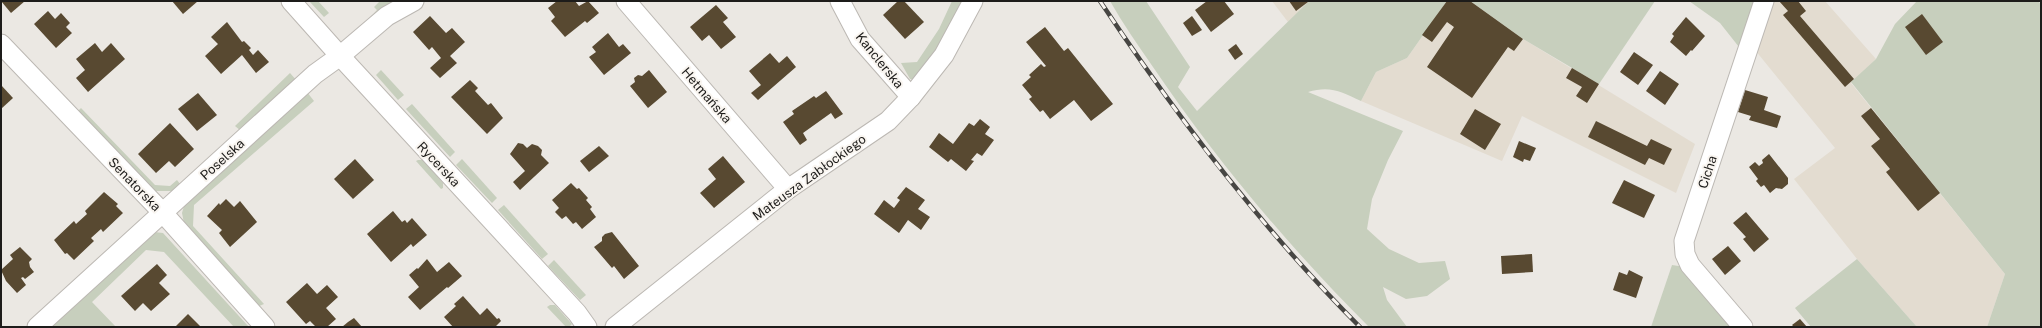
<svg xmlns="http://www.w3.org/2000/svg" width="2042" height="328" font-family="'Public Sans',sans-serif">
<rect width="100%" height="100%" fill="#ebe8e3"/>
<g fill="#e3dcd0">
<path d="M 1272,1 L 1309,1 L 1288,22 Z"/>
<path d="M 1447,1 L 1470,1 L 1523,39 L 1695,144 L 1676,193 L 1522,116 L 1502,161 L 1361,101 L 1376,72 L 1407,58 Z"/>
<path d="M 1772,1 L 1825,1 L 1876,59 L 1851,83 L 2005,274 L 1987,327 L 1917,327 L 1857,259 L 1794,179 L 1835,148 L 1755,50 Z"/>
</g>
<g fill="#c7cfbd">
<path d="M 309,1 L 318,1 L 329,13 L 324,17 Z"/>
<path d="M 380,1 L 399,1 L 365,23 L 377,10 L 374,7 Z"/>
<path d="M 952,1 L 966,1 L 939,52 L 914,79 L 910,79 L 901,63 L 917,62 L 939,29 Z"/>
<path d="M 1110,1 L 1146,1 L 1190,67 L 1178,87 L 1197,111 L 1309,1 L 1447,1 L 1407,58 L 1376,72 L 1361,101 C 1342,92 1330,85 1308,92 L 1403,131 L 1388,160 L 1372,199 L 1367,229 L 1389,249 L 1419,263 L 1445,261 L 1450,279 L 1427,296 L 1406,299 L 1383,287 L 1387,300 L 1407,327 L 1369,327 C 1289,247 1216,160 1153,67 C 1138,45 1123,24 1110,1 Z"/>
<path d="M 1470,1 L 1655,1 L 1599,84 L 1523,39 Z"/>
<path d="M 1689,1 L 1756,1 L 1739,47 L 1720,23 Z"/>
<path d="M 1917,1 L 2038,1 L 2041,4 L 2041,327 L 1987,327 L 2005,274 L 1851,82 L 1876,59 L 1895,24 Z"/>
<path d="M 381,70 L 404,95 L 398,100 L 376,75 Z"/>
<path d="M 290,73 L 297,81 L 241,131 L 235,126 Z"/>
<path d="M 307,92 L 314,101 L 194,205 L 193,226 L 264,304 L 257,307 L 184,223 L 182,213 L 184,206 Z"/>
<path d="M 412,104 L 455,152 L 450,157 L 406,109 Z"/>
<path d="M 81,108 L 155,185 L 170,186 L 177,180 L 180,184 L 172,191 L 154,191 L 77,112 Z"/>
<path d="M 462,159 L 497,198 L 492,203 L 456,165 Z"/>
<path d="M 418,160 L 423,160 L 443,183 L 443,188 L 441,189 L 416,161 Z"/>
<path d="M 504,205 L 548,254 L 542,259 L 498,210 Z"/>
<path d="M 154,232 L 163,233 L 249,327 L 234,327 L 164,252 L 146,250 L 92,302 L 116,327 L 46,327 Z"/>
<path d="M 1857,259 L 1917,327 L 1811,327 L 1795,308 Z"/>
<path d="M 554,260 L 586,295 L 580,300 L 548,266 Z"/>
<path d="M 1672,265 L 1685,267 L 1737,327 L 1651,327 Z"/>
<path d="M 550,305 L 555,305 L 572,324 L 569,327 L 566,327 L 547,307 Z"/>
</g>
<g fill="#584931">
<path d="M 1,1 L 25,1 L 11,13 Z"/>
<path d="M 172,1 L 198,1 L 183,14 Z"/>
<path d="M 557,1 L 575,1 L 579,6 L 588,1 L 599,13 L 587,23 L 585,21 L 565,37 L 551,21 L 555,17 L 548,8 Z"/>
<path d="M 898,1 L 904,1 L 924,22 L 905,39 L 883,15 Z"/>
<path d="M 1207,1 L 1224,1 L 1234,14 L 1211,32 L 1195,10 Z"/>
<path d="M 1289,1 L 1307,1 L 1308,2 L 1296,11 Z"/>
<path d="M 1447,1 L 1470,1 L 1523,39 L 1514,51 L 1508,47 L 1472,98 L 1427,67 L 1454,27 L 1447,22 L 1432,42 L 1422,35 Z"/>
<path d="M 1779,1 L 1798,1 L 1806,11 L 1800,16 L 1854,79 L 1845,87 L 1783,15 L 1788,11 Z"/>
<path d="M 716,5 L 728,18 L 723,22 L 736,37 L 721,49 L 709,35 L 702,41 L 690,27 Z"/>
<path d="M 48,11 L 55,19 L 61,13 L 70,23 L 66,27 L 72,33 L 56,48 L 34,24 Z"/>
<path d="M 1922,14 L 1943,42 L 1926,55 L 1905,27 Z"/>
<path d="M 430,16 L 446,33 L 452,28 L 465,42 L 450,56 L 457,63 L 440,78 L 430,68 L 441,58 L 432,47 L 429,50 L 413,32 Z"/>
<path d="M 1192,16 L 1202,30 L 1192,36 L 1183,23 Z"/>
<path d="M 1686,17 L 1705,36 L 1692,51 L 1691,50 L 1686,56 L 1670,42 L 1674,36 L 1672,34 Z"/>
<path d="M 227,22 L 242,42 L 244,41 L 251,48 L 249,50 L 253,55 L 258,50 L 269,62 L 256,73 L 242,55 L 221,74 L 205,56 L 218,44 L 211,37 Z"/>
<path d="M 1045,27 L 1064,51 L 1068,48 L 1113,104 L 1091,121 L 1074,100 L 1050,119 L 1043,110 L 1040,112 L 1029,99 L 1032,97 L 1022,85 L 1031,77 L 1029,75 L 1041,64 L 1044,67 L 1046,66 L 1026,42 Z"/>
<path d="M 608,33 L 619,47 L 623,44 L 631,53 L 604,75 L 589,57 L 596,52 L 592,47 Z"/>
<path d="M 95,43 L 102,52 L 111,43 L 125,59 L 88,92 L 76,78 L 85,70 L 76,59 Z"/>
<path d="M 1236,44 L 1243,54 L 1235,60 L 1228,50 Z"/>
<path d="M 1634,52 L 1653,65 L 1638,85 L 1620,72 Z"/>
<path d="M 770,53 L 779,63 L 787,56 L 796,67 L 758,100 L 751,93 L 761,85 L 749,71 Z"/>
<path d="M 1572,68 L 1599,84 L 1587,103 L 1576,96 L 1582,87 L 1566,78 Z"/>
<path d="M 649,70 L 667,92 L 648,108 L 630,86 L 635,82 L 634,78 L 638,75 L 642,76 Z"/>
<path d="M 1660,71 L 1679,84 L 1665,105 L 1646,91 Z"/>
<path d="M 470,80 L 478,88 L 475,91 L 488,105 L 491,103 L 503,118 L 487,134 L 451,97 Z"/>
<path d="M 1,85 L 13,98 L 1,109 Z"/>
<path d="M 1745,90 L 1768,97 L 1764,110 L 1781,116 L 1777,128 L 1749,120 L 1751,116 L 1738,112 Z"/>
<path d="M 826,91 L 843,114 L 835,119 L 831,113 L 803,133 L 807,140 L 800,145 L 783,122 L 794,114 L 792,111 L 814,96 L 816,98 Z"/>
<path d="M 198,93 L 217,115 L 197,131 L 178,109 Z"/>
<path d="M 1871,108 L 1940,193 L 1918,211 L 1886,172 L 1890,169 L 1871,146 L 1880,139 L 1861,116 Z"/>
<path d="M 1475,109 L 1501,124 L 1485,150 L 1460,134 Z"/>
<path d="M 980,119 L 990,127 L 985,134 L 994,140 L 982,156 L 977,153 L 971,160 L 974,161 L 966,171 L 951,159 L 948,162 L 929,147 L 939,133 L 953,144 L 969,123 L 974,126 Z"/>
<path d="M 1596,121 L 1647,146 L 1651,139 L 1672,149 L 1664,165 L 1649,158 L 1645,165 L 1588,137 Z"/>
<path d="M 170,123 L 194,149 L 175,167 L 169,161 L 156,173 L 138,154 Z"/>
<path d="M 1519,141 L 1536,148 L 1530,161 L 1524,159 L 1523,162 L 1513,157 Z"/>
<path d="M 518,143 L 523,144 L 527,148 L 532,144 L 538,146 L 542,150 L 541,155 L 549,163 L 520,190 L 513,182 L 525,171 L 510,154 Z"/>
<path d="M 599,146 L 609,156 L 589,172 L 580,161 Z"/>
<path d="M 1769,154 L 1788,178 L 1788,184 L 1782,189 L 1776,188 L 1770,193 L 1764,185 L 1761,187 L 1756,181 L 1758,179 L 1749,167 L 1755,162 L 1759,166 L 1763,163 L 1762,160 Z"/>
<path d="M 723,156 L 745,182 L 714,208 L 700,193 L 716,179 L 708,169 Z"/>
<path d="M 355,159 L 374,180 L 353,199 L 334,179 Z"/>
<path d="M 1624,180 L 1655,195 L 1644,218 L 1612,203 Z"/>
<path d="M 571,183 L 577,189 L 579,188 L 588,198 L 586,200 L 592,207 L 590,209 L 596,217 L 582,229 L 576,222 L 573,224 L 566,216 L 562,219 L 555,212 L 559,208 L 552,200 Z"/>
<path d="M 906,187 L 925,200 L 918,209 L 930,217 L 921,230 L 908,220 L 899,233 L 874,214 L 884,200 L 894,208 L 900,200 L 897,198 Z"/>
<path d="M 104,192 L 118,204 L 116,206 L 123,213 L 103,232 L 101,229 L 91,238 L 94,241 L 74,260 L 67,253 L 65,254 L 54,240 L 74,221 L 76,224 L 87,214 L 85,211 Z"/>
<path d="M 226,199 L 234,207 L 240,201 L 257,222 L 230,247 L 219,233 L 222,230 L 207,216 L 219,203 L 220,205 Z"/>
<path d="M 393,211 L 402,222 L 405,220 L 407,223 L 412,218 L 427,235 L 413,247 L 411,244 L 391,262 L 367,234 Z"/>
<path d="M 1746,212 L 1769,239 L 1754,252 L 1743,239 L 1746,237 L 1733,223 Z"/>
<path d="M 612,232 L 639,266 L 624,279 L 614,266 L 612,268 L 594,247 L 602,241 L 602,237 L 605,234 Z"/>
<path d="M 1728,246 L 1741,261 L 1725,275 L 1712,259 Z"/>
<path d="M 20,247 L 32,259 L 29,262 L 30,267 L 34,272 L 25,279 L 23,277 L 21,278 L 26,285 L 17,293 L 6,281 L 1,270 L 13,259 L 10,255 Z"/>
<path d="M 1532,254 L 1533,272 L 1502,274 L 1501,256 Z"/>
<path d="M 427,259 L 437,272 L 449,262 L 462,276 L 448,288 L 447,287 L 420,310 L 408,297 L 419,287 L 409,275 L 417,268 L 418,269 Z"/>
<path d="M 157,264 L 167,275 L 159,283 L 170,294 L 151,311 L 143,303 L 135,311 L 121,296 Z"/>
<path d="M 1629,270 L 1643,277 L 1636,298 L 1613,290 L 1619,272 L 1627,275 Z"/>
<path d="M 307,283 L 317,294 L 327,285 L 338,297 L 326,308 L 336,319 L 327,327 L 316,327 L 310,321 L 306,324 L 286,302 Z"/>
<path d="M 463,296 L 480,315 L 487,308 L 497,319 L 499,318 L 501,321 L 495,327 L 453,327 L 444,317 L 456,306 L 454,304 Z"/>
<path d="M 188,314 L 201,327 L 175,327 Z"/>
<path d="M 354,318 L 362,327 L 342,327 L 348,322 Z"/>
<path d="M 1800,319 L 1807,327 L 1794,327 L 1792,325 Z"/>
</g>
<g fill="none" stroke-linecap="round" stroke-linejoin="round">
<g stroke="#bcb8b3" stroke-width="21">
<g id="minor">
<path d="M 291,1 L 340,56 L 577,313 L 587,327"/>
<path d="M 626,1 L 788,189"/>
<path d="M 840,1 L 860,39 L 911,97"/>
<path d="M 1,44 L 163,213 L 265,327"/>
<path d="M 37,327 L 315,74 L 340,56 L 387,16 L 414,1"/>
<path d="M 615,327 L 788,189 L 888,121 L 911,97 L 944,55 L 973,1"/>
<path d="M 1743,327 L 1690,265 L 1685,254 L 1684,241 L 1764,1"/>
</g>
</g>
<use href="#minor" stroke="#fff" stroke-width="19"/>
<g stroke="#474643" stroke-width="4.5">
<path id="rail" d="M 1100,1 C 1177,117 1261,228 1360,327"/>
</g>
<use href="#rail" stroke="#f9f5f0" stroke-width="3" stroke-dasharray="9" stroke-linecap="butt"/>
</g>
<g text-anchor="middle" stroke-width="4" stroke-linejoin="round" paint-order="stroke">
<g font-size="13" fill="#1d1c1a" stroke="#f9f5f0">
<text transform="translate(880 60) rotate(51)" y="5">Kanclerska</text>
<text transform="translate(707 95) rotate(49)" y="5">Hetmańska</text>
<text transform="translate(222 159) rotate(-42)" y="5">Poselska</text>
<text transform="translate(439 164) rotate(47)" y="5">Rycerska</text>
<text transform="translate(1707 172) rotate(-72)" y="5">Cicha</text>
<text transform="translate(809 177) rotate(-36)" y="5">Mateusza Zabłockiego</text>
<text transform="translate(135 184) rotate(46)" y="5">Senatorska</text>
</g>
</g>
<rect width="2042" height="328" fill="none" stroke="#1d1c1a" stroke-width="4"/>
</svg>
